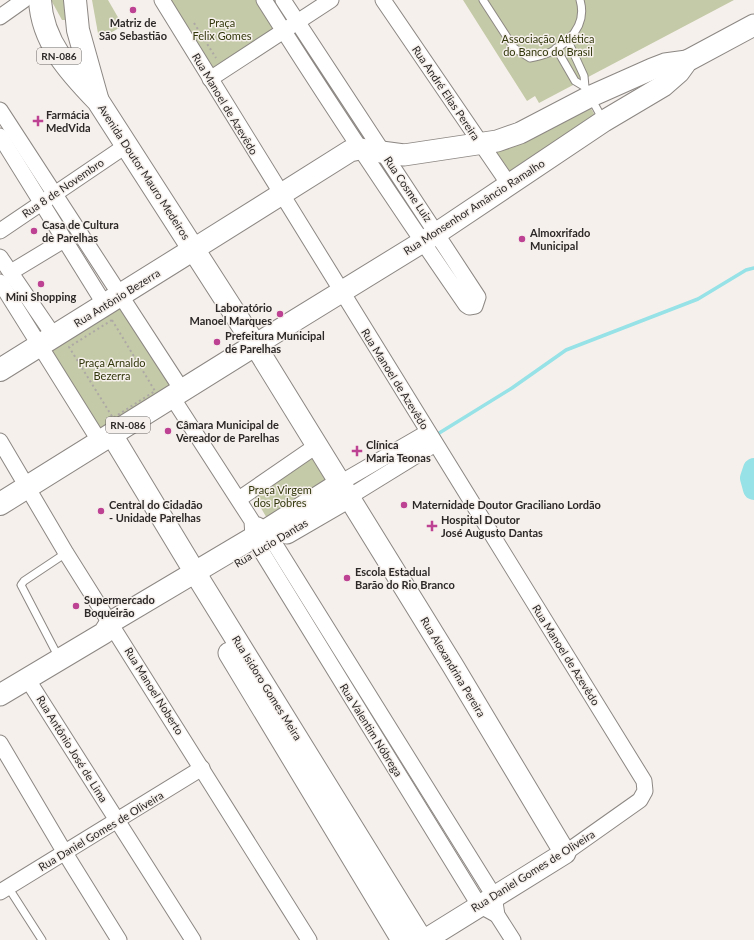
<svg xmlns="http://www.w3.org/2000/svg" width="754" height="940" font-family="Lato,sans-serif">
<rect width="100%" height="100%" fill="#f6f0ec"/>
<g fill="#c4caa7">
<path d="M 51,0 L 67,0 L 67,20 L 62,20 Z"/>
<path d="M 92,0 L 108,0 L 123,26 L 99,39 Z"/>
<path d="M 170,0 L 258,0 L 277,29 L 218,69 L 210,67 Z"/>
<path d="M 463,0 L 734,0 L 539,103 L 535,96 L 527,101 Z"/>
<path d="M 586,100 L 599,122 L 514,178 L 491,144 Z"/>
<path d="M 130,295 L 185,386 L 102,432 L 40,353 Z"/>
<path d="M 312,458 L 328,478 L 268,520 L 254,496 L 308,459 Z"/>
</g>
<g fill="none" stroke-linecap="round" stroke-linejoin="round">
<g stroke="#96e2e6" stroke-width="3.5">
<path d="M 436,435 L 512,388 L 566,350 L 698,299 L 746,270 L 754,268"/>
<path d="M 350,487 L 393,461"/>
</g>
<path stroke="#96e2e6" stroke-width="22" d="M 754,469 L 751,478 L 754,489"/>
<g stroke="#8c8783" stroke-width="9">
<g id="lane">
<path d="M 483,0 L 514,48 L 530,58 C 558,54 589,31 580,0"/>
<path d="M 568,41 L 584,76 L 585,87 L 603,120"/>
<path d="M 556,48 L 575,81 L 585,87"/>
<path d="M 59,658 L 21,585 L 24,581 L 66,553"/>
<path d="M 8,887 L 42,940"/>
</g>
</g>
<g stroke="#8c8783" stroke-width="17">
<g id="street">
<path d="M 162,0 L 644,781 L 645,791 L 640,800 L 565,853"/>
<path d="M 264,0 C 329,103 397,205 466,305 L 469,307 L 475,306 L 478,297 L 283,0"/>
<path d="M 383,0 L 510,186"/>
<path d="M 0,17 L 24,0"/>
<path d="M 210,79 L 331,0"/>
<path d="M 0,110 L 182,390"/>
<path d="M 0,136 L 105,305"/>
<path d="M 0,231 L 127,145"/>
<path d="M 0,257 L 54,336"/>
<path d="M 11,272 L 64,240"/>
<path d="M 0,282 L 100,442"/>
<path d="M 172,397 L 252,521 L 253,537 L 260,549 L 479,905 L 497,915"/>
<path d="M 0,441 L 66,553 L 309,940"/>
<path d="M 340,483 L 428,432"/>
<path d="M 349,497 L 435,444"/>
<path d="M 239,499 L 316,446"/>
<path d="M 258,525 L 266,530 L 494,896 L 497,915 L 513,940"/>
<path d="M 28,680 L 193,940"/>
<path d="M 0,743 L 65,853 L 119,940"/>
<path d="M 0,892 L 202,768"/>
</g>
</g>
<g stroke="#8c8783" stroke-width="23">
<g id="secondary">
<path d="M 194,249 L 350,151 L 359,149 L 404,155 L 497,141 L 520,133 L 589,97 L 652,69 L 665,64 L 687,61"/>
<path d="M 112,435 L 202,584 L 422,940"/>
<path d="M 287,533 L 349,497"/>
<path d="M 229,653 L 402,940"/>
<path d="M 0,695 L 104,633 L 111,622 L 266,530 L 340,483"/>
<path d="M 425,940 L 565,853 L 453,666 L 255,345 L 437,233 L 604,121 L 663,86 L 679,72 L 687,61 L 754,25"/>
</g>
</g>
<g stroke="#8c8783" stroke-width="24">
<g id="primary">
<path d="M 75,0 L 78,30 L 97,98"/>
<path d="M 0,370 L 194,249"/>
<path d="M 0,504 L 255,345 L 98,101 C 70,72 42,42 40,0"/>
</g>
</g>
<g stroke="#ada8a5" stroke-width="2" stroke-dasharray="2 3" stroke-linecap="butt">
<path d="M 194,23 L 216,58"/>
<path d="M 112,320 L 155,391 L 113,418 L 69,347 Z"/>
</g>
<use href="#lane" stroke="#fff" stroke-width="7"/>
<use href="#street" stroke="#fff" stroke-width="15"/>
<use href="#secondary" stroke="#fff" stroke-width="21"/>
<use href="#primary" stroke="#fff" stroke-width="22"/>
</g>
<g fill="#bd4293" stroke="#f6f0ec" stroke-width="1.5">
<circle cx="133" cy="10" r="4"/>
<path d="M36 115h4v4h4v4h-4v4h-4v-4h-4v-4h4z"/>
<circle cx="34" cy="231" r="4"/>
<circle cx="522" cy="239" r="4"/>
<circle cx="41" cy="284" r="4"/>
<circle cx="280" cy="314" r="4"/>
<circle cx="217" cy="342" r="4"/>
<circle cx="168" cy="431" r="4"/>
<path d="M355 445h4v4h4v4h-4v4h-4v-4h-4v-4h4z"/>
<circle cx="404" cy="505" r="4"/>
<circle cx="101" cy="511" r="4"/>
<path d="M430 520h4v4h4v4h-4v4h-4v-4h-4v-4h4z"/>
<circle cx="347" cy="578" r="4"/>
<circle cx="76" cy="606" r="4"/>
</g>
<g text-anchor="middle" stroke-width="3" stroke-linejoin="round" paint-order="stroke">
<g fill="#f6f0ec" stroke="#696563" stroke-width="1">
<rect x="37" y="48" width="44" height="16" rx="3"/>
<rect x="106" y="417" width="44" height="16" rx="3"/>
</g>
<g font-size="10" font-weight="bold" fill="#2c2928">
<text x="59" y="60">RN-086</text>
<text x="128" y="429">RN-086</text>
</g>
<g font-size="11" font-weight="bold" fill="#2c2928" stroke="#f6f0ec" text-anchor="start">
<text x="133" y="27" text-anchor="middle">Matriz de<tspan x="133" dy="13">São Sebastião</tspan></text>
<text x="46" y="119">Farmácia<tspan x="46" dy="13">MedVida</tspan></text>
<text x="42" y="229">Casa de Cultura<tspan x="42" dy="13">de Parelhas</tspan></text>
<text x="530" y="237">Almoxrifado<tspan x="530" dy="13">Municipal</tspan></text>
<text x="41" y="301" text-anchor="middle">Mini Shopping</text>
<text x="272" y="312" text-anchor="end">Laboratório<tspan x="272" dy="13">Manoel Marques</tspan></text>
<text x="225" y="340">Prefeitura Municipal<tspan x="225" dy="13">de Parelhas</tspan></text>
<text x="176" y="429">Câmara Municipal de<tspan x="176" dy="13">Vereador de Parelhas</tspan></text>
<text x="366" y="449">Clínica<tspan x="366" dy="13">Maria Teonas</tspan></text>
<text x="109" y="509">Central do Cidadão<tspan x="109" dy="13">- Unidade Parelhas</tspan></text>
<text x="412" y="509">Maternidade Doutor Graciliano Lordão</text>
<text x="441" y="524">Hospital Doutor<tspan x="441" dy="13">José Augusto Dantas</tspan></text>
<text x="355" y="576">Escola Estadual<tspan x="355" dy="13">Barão do Rio Branco</tspan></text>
<text x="84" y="604">Supermercado<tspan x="84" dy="13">Boqueirão</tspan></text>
</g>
<g font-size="11" fill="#32370b" stroke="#f6f0ec">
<text x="222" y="27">Praça<tspan x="222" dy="13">Felix Gomes</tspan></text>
<text x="548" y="43">Associação Atlética<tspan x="548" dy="13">do Banco do Brasil</tspan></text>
<text x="112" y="367">Praça Arnaldo<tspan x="112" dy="13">Bezerra</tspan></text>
<text x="280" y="494">Praça Virgem<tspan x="280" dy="13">dos Pobres</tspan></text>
</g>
<g font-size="11" fill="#2c2928" stroke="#f6f0ec">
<text transform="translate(446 93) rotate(56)" y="4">Rua André Elias Pereira</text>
<text transform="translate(225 104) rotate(59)" y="4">Rua Manoel de Azevêdo</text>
<text transform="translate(144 172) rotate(57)" y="4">Avenida Doutor Mauro Medeiros</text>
<text transform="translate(63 188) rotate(-34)" y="4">Rua 8 de Novembro</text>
<text transform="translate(408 189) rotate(56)" y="4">Rua Cosme Luiz</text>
<text transform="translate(474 207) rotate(-33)" y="4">Rua Monsenhor Amâncio Ramalho</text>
<text transform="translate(117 298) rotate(-32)" y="4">Rua Antônio Bezerra</text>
<text transform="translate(395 379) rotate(58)" y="4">Rua Manoel de Azevêdo</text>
<text transform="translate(271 543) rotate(-31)" y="4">Rua Lucio Dantas</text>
<text transform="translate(566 655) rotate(58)" y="4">Rua Manoel de Azevêdo</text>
<text transform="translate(453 667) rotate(59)" y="4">Rua Alexandrina Pereira</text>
<text transform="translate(267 688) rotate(58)" y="4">Rua Isidoro Gomes Meira</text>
<text transform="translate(154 691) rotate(58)" y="4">Rua Manoel Noberto</text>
<text transform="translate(371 730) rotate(58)" y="4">Rua Valentim Nóbrega</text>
<text transform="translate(72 749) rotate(58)" y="4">Rua Antônio José de Lima</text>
<text transform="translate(101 831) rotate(-31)" y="4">Rua Daniel Gomes de Oliveira</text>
<text transform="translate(533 871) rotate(-32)" y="4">Rua Daniel Gomes de Oliveira</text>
</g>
</g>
</svg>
